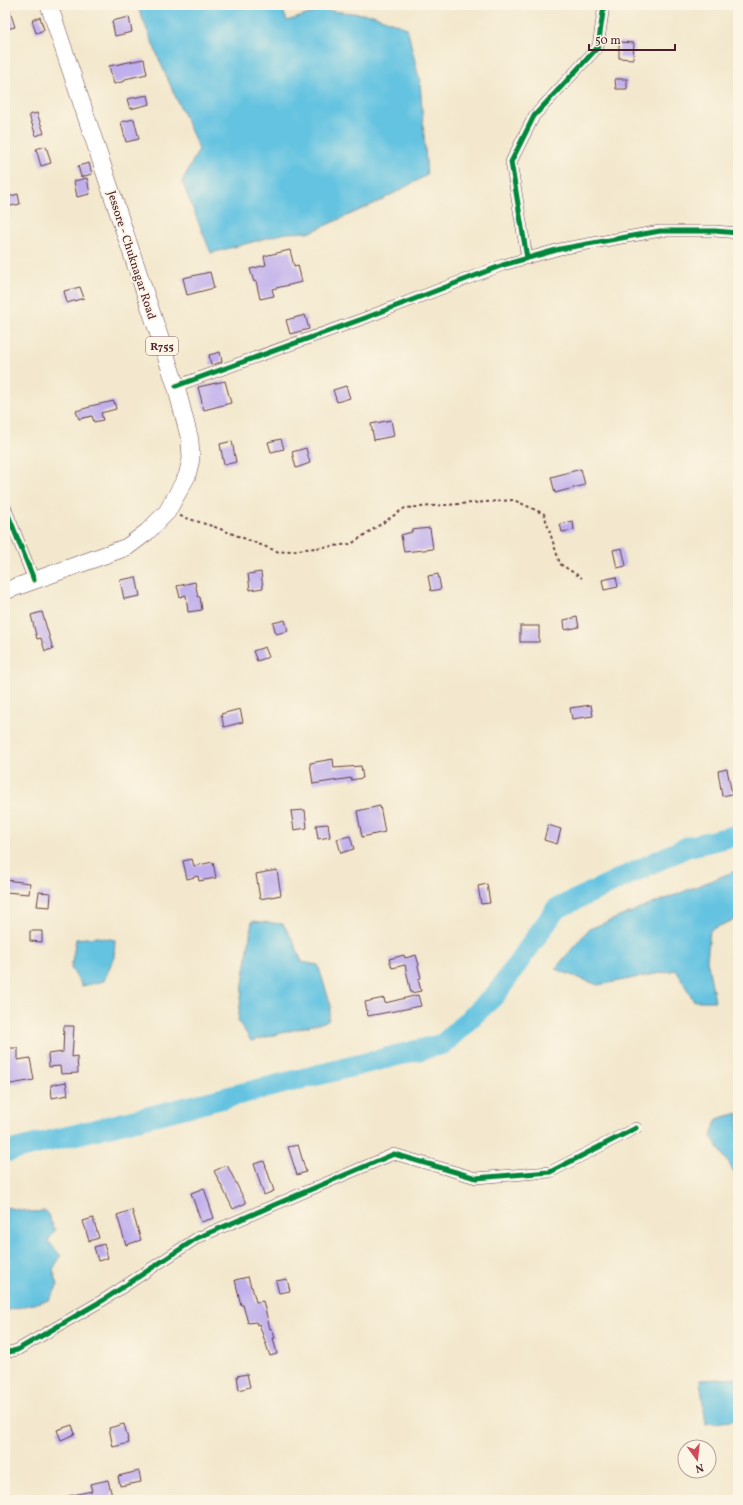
<svg xmlns="http://www.w3.org/2000/svg" width="743" height="1505" font-family="Vollkorn,serif">
<rect width="100%" height="100%" fill="#fcf5e5"/>
<filter id="ink" filterUnits="userSpaceOnUse"><feTurbulence type="fractalNoise" baseFrequency=".025" numOctaves="2"/><feDisplacementMap in="SourceGraphic" scale="8" xChannelSelector="R" yChannelSelector="G"/><feConvolveMatrix kernelMatrix="1 2 1 2 8 2 1 2 1" color-interpolation-filters="sRGB"/></filter>
<filter id="wash" filterUnits="userSpaceOnUse"><feTurbulence type="fractalNoise" baseFrequency=".012" numOctaves="4" result="noise"/><feDisplacementMap in="SourceGraphic" scale="16" xChannelSelector="R" yChannelSelector="G"/><feGaussianBlur stdDeviation="0.9" result="paint"/><feColorMatrix in="noise" values="0 0 0 0 0 0 0 0 0 0 0 0 0 0 0 0 0 1.4 0 .05"/><feComposite in="paint" operator="in"/></filter>
<g filter="url(#wash)">
<rect width="100%" height="100%" fill="#f3e8cd"/>
<g fill="#63c3e1" stroke="#567186">
<path d="M 137,5 L 281,5 L 287,21 L 322,10 L 373,15 L 407,28 L 420,82 L 427,175 L 380,201 L 311,232 L 286,233 L 211,253 L 182,182 L 199,149 L 164,71 Z"/>
<path d="M 738,870 L 738,922 L 736,919 L 710,930 L 707,960 L 715,1001 L 694,1001 L 676,970 L 598,985 L 555,969 L 589,929 Z"/>
<path d="M 252,921 L 283,924 L 293,940 L 302,962 L 318,965 L 331,1006 L 328,1021 L 251,1041 L 238,1020 Z"/>
<path d="M 97,937 L 115,940 L 114,957 L 104,981 L 82,986 L 71,968 L 76,939 Z"/>
<path d="M 738,1113 L 738,1178 L 711,1136 L 717,1119 Z"/>
<path d="M 5,1207 L 31,1212 L 46,1211 L 55,1230 L 48,1241 L 61,1256 L 53,1269 L 58,1285 L 49,1300 L 5,1311 Z"/>
<path d="M 738,1378 L 738,1420 L 706,1424 L 700,1380 Z"/>
</g>
<g fill="none" stroke-linecap="round" stroke-linejoin="round">
<path stroke="#63c3e1" stroke-width="21" d="M 5,1152 L 443,1044 L 496,994 L 556,909 L 687,847 L 738,835"/>
</g>
<g id="blocks">
<g fill="#bfafed">
<path d="M 5,5 L 8,5 L 15,27 L 7,29 L 5,24 Z"/>
<path d="M 40,17 L 44,30 L 36,33 L 32,20 Z"/>
<path d="M 129,17 L 132,32 L 115,36 L 112,21 Z"/>
<path d="M 619,42 L 634,43 L 633,59 L 619,58 Z"/>
<path d="M 144,59 L 147,74 L 125,79 L 125,81 L 114,84 L 109,66 Z"/>
<path d="M 615,79 L 627,79 L 627,89 L 616,89 Z"/>
<path d="M 148,95 L 150,104 L 130,109 L 127,99 Z"/>
<path d="M 37,113 L 44,133 L 36,136 L 29,115 Z"/>
<path d="M 134,119 L 139,139 L 126,142 L 121,122 Z"/>
<path d="M 46,146 L 51,163 L 41,166 L 36,149 Z"/>
<path d="M 89,163 L 92,174 L 81,177 L 78,166 Z"/>
<path d="M 87,178 L 90,194 L 77,197 L 74,181 Z"/>
<path d="M 18,194 L 20,204 L 6,207 L 5,198 Z"/>
<path d="M 290,250 L 294,266 L 298,265 L 302,282 L 272,289 L 274,296 L 260,299 L 256,281 L 254,282 L 250,269 L 266,265 L 264,256 Z"/>
<path d="M 210,272 L 214,288 L 187,295 L 183,278 Z"/>
<path d="M 80,287 L 84,298 L 67,303 L 64,291 Z"/>
<path d="M 305,315 L 309,329 L 290,334 L 286,320 Z"/>
<path d="M 220,352 L 222,362 L 211,365 L 209,355 Z"/>
<path d="M 225,381 L 231,403 L 204,410 L 198,387 Z"/>
<path d="M 346,386 L 350,398 L 337,402 L 333,390 Z"/>
<path d="M 114,401 L 116,409 L 101,413 L 103,420 L 94,422 L 92,416 L 79,419 L 76,411 L 90,407 L 90,406 Z"/>
<path d="M 391,420 L 394,436 L 374,440 L 371,424 Z"/>
<path d="M 281,439 L 284,449 L 271,452 L 268,442 Z"/>
<path d="M 232,441 L 236,462 L 224,465 L 220,444 Z"/>
<path d="M 306,448 L 310,463 L 296,468 L 292,452 Z"/>
<path d="M 581,469 L 585,485 L 555,493 L 551,477 Z"/>
<path d="M 573,521 L 574,530 L 562,532 L 560,524 Z"/>
<path d="M 430,528 L 433,549 L 404,552 L 401,535 L 412,532 L 411,530 Z"/>
<path d="M 622,548 L 626,566 L 617,568 L 613,550 Z"/>
<path d="M 261,572 L 263,588 L 250,590 L 248,574 Z"/>
<path d="M 438,574 L 441,589 L 431,591 L 428,576 Z"/>
<path d="M 136,577 L 140,596 L 124,599 L 120,580 Z"/>
<path d="M 616,577 L 618,587 L 604,590 L 602,580 Z"/>
<path d="M 195,582 L 198,597 L 200,597 L 202,610 L 188,612 L 186,595 L 180,597 L 177,586 Z"/>
<path d="M 42,612 L 53,649 L 45,651 L 41,638 L 37,639 L 31,615 Z"/>
<path d="M 577,617 L 579,627 L 565,630 L 564,620 Z"/>
<path d="M 285,620 L 288,631 L 276,634 L 273,623 Z"/>
<rect x="520" y="626" width="19" height="16"/>
<path d="M 265,647 L 269,657 L 257,661 L 253,651 Z"/>
<path d="M 591,705 L 593,716 L 572,719 L 570,708 Z"/>
<path d="M 240,709 L 243,722 L 224,727 L 221,714 Z"/>
<path d="M 333,759 L 334,768 L 361,766 L 363,778 L 351,780 L 351,778 L 313,784 L 310,763 Z"/>
<path d="M 727,769 L 732,794 L 722,796 L 718,771 Z"/>
<path d="M 380,806 L 385,832 L 362,837 L 357,811 Z"/>
<path d="M 305,810 L 307,828 L 294,830 L 291,811 Z"/>
<path d="M 328,824 L 330,837 L 318,839 L 316,825 Z"/>
<path d="M 548,825 L 561,829 L 557,844 L 544,840 Z"/>
<path d="M 350,836 L 354,849 L 341,853 L 337,839 Z"/>
<path d="M 192,859 L 194,866 L 213,862 L 216,878 L 199,881 L 198,876 L 187,879 L 183,861 Z"/>
<path d="M 277,870 L 281,895 L 260,899 L 256,874 Z"/>
<path d="M 5,880 L 30,883 L 29,894 L 5,892 Z"/>
<path d="M 487,884 L 490,903 L 481,904 L 478,886 Z"/>
<path d="M 39,892 L 51,893 L 50,907 L 37,906 Z"/>
<path d="M 30,931 L 42,931 L 42,942 L 30,941 Z"/>
<path d="M 404,955 L 405,958 L 416,955 L 419,965 L 418,966 L 421,978 L 418,979 L 421,991 L 411,993 L 405,965 L 392,968 L 389,959 Z"/>
<path d="M 418,995 L 421,1006 L 368,1016 L 365,1002 L 384,998 L 385,1003 Z"/>
<path d="M 64,1026 L 74,1026 L 72,1057 L 77,1056 L 78,1073 L 61,1074 L 60,1066 L 49,1067 L 48,1054 L 63,1052 Z"/>
<path d="M 5,1048 L 18,1048 L 18,1060 L 30,1058 L 34,1080 L 5,1085 Z"/>
<path d="M 66,1082 L 68,1095 L 52,1098 L 51,1085 Z"/>
<path d="M 298,1145 L 306,1172 L 297,1175 L 288,1147 Z"/>
<path d="M 264,1161 L 274,1191 L 264,1195 L 254,1164 Z"/>
<path d="M 227,1165 L 246,1203 L 233,1209 L 214,1171 Z"/>
<path d="M 204,1188 L 214,1218 L 201,1222 L 191,1193 Z"/>
<path d="M 132,1210 L 141,1240 L 126,1245 L 117,1215 Z"/>
<path d="M 93,1218 L 99,1238 L 89,1241 L 83,1221 Z"/>
<path d="M 104,1244 L 108,1258 L 98,1261 L 94,1247 Z"/>
<path d="M 248,1277 L 251,1287 L 252,1287 L 256,1302 L 263,1301 L 270,1329 L 272,1329 L 275,1338 L 273,1338 L 277,1354 L 270,1356 L 259,1324 L 257,1325 L 256,1322 L 248,1323 L 243,1305 L 241,1305 L 235,1280 Z"/>
<path d="M 287,1279 L 290,1291 L 279,1293 L 276,1281 Z"/>
<path d="M 247,1374 L 250,1387 L 239,1390 L 237,1376 Z"/>
<path d="M 124,1424 L 129,1443 L 113,1447 L 109,1428 Z"/>
<path d="M 72,1425 L 75,1434 L 61,1440 L 57,1430 Z"/>
<path d="M 139,1471 L 141,1482 L 120,1486 L 118,1476 Z"/>
<path d="M 108,1480 L 112,1496 L 94,1500 L 68,1500 L 68,1496 L 92,1491 L 90,1484 Z"/>
</g>
</g>
</g>
<g filter="url(#ink)">
<use href="#blocks" fill-opacity="0" stroke="#633d43" stroke-width="1"/>
<g fill="none" stroke-linecap="round" stroke-linejoin="round">
<g stroke="#633d43" stroke-width="12">
<g id="street">
<path d="M 527,258 L 511,162 L 534,116 L 598,47 L 604,5"/>
<path d="M 176,386 L 365,318 L 503,265 L 560,249 L 660,231 L 715,231 L 738,233"/>
<path d="M 5,507 L 34,580"/>
<path d="M 5,1353 L 17,1350 L 105,1299 L 197,1238 L 394,1154 L 476,1178 L 550,1172 L 636,1128"/>
</g>
</g>
<g stroke="#633d43" stroke-width="18">
<path id="primary" d="M 5,591 L 127,547 L 147,532 L 167,512 L 187,476 L 191,459 L 190,440 L 176,386 L 49,5"/>
</g>
<path stroke="#633d43" stroke-width="2" stroke-dasharray="3 3" stroke-linecap="butt" d="M 180,516 L 215,527 L 279,552 L 351,544 L 405,508 L 514,500 L 544,514 L 560,564 L 582,578"/>
<use href="#street" stroke="#fff" stroke-width="11"/>
<use href="#primary" stroke="#fff" stroke-width="17"/>
<g stroke="#fcf5e5" stroke-width="8">
<g id="cycleway">
<path d="M 527,258 L 511,162 L 534,116 L 598,47 L 604,5"/>
<path d="M 176,386 L 365,318 L 503,265 L 560,249 L 660,231 L 715,231 L 738,233"/>
<path d="M 5,507 L 34,580"/>
<path d="M 5,1353 L 17,1350 L 105,1299 L 197,1238 L 394,1154 L 476,1178 L 550,1172 L 636,1128"/>
</g>
</g>
<use href="#cycleway" stroke="#00873e" stroke-width="5"/>
</g>
</g>
<g text-anchor="middle" stroke-width="4" stroke-linejoin="round" paint-order="stroke">
<rect fill="#fcf5e5" stroke="#7f5f63" stroke-width="1" x="146" y="337" width="32" height="18" rx="3"/>
<g font-size="11" font-weight="bold" fill="#4a1f2b">
<text x="162" y="350">R755</text>
</g>
<g font-size="12" fill="#4a1f2b" stroke="#fcf5e5">
<text transform="translate(132 255) rotate(72)" y="4">Jessore - Chuknagar Road</text>
</g>
</g>
<rect width="743" height="1505" fill="none" stroke="#fcf5e5" stroke-width="20"/>
<g transform="translate(697 1459) rotate(165)"><circle r="19" fill="#fcf5e5" stroke="#b59f9b"/>
<path d="M0-3L7 15L0 10L-7 15Z" fill="#d1495b"/>
<text y="-6" font-size="11" font-weight="bold" text-anchor="middle" fill="#4a1f2b">N</text>
</g>
<path d="M589 44v6h86v-6" fill="none" stroke="#4a1f2b" stroke-width="2"/>
<text x="595" y="44" font-size="12" fill="#4a1f2b" stroke="#fcf5e5" stroke-width="3" paint-order="stroke">50 m</text>
</svg>
